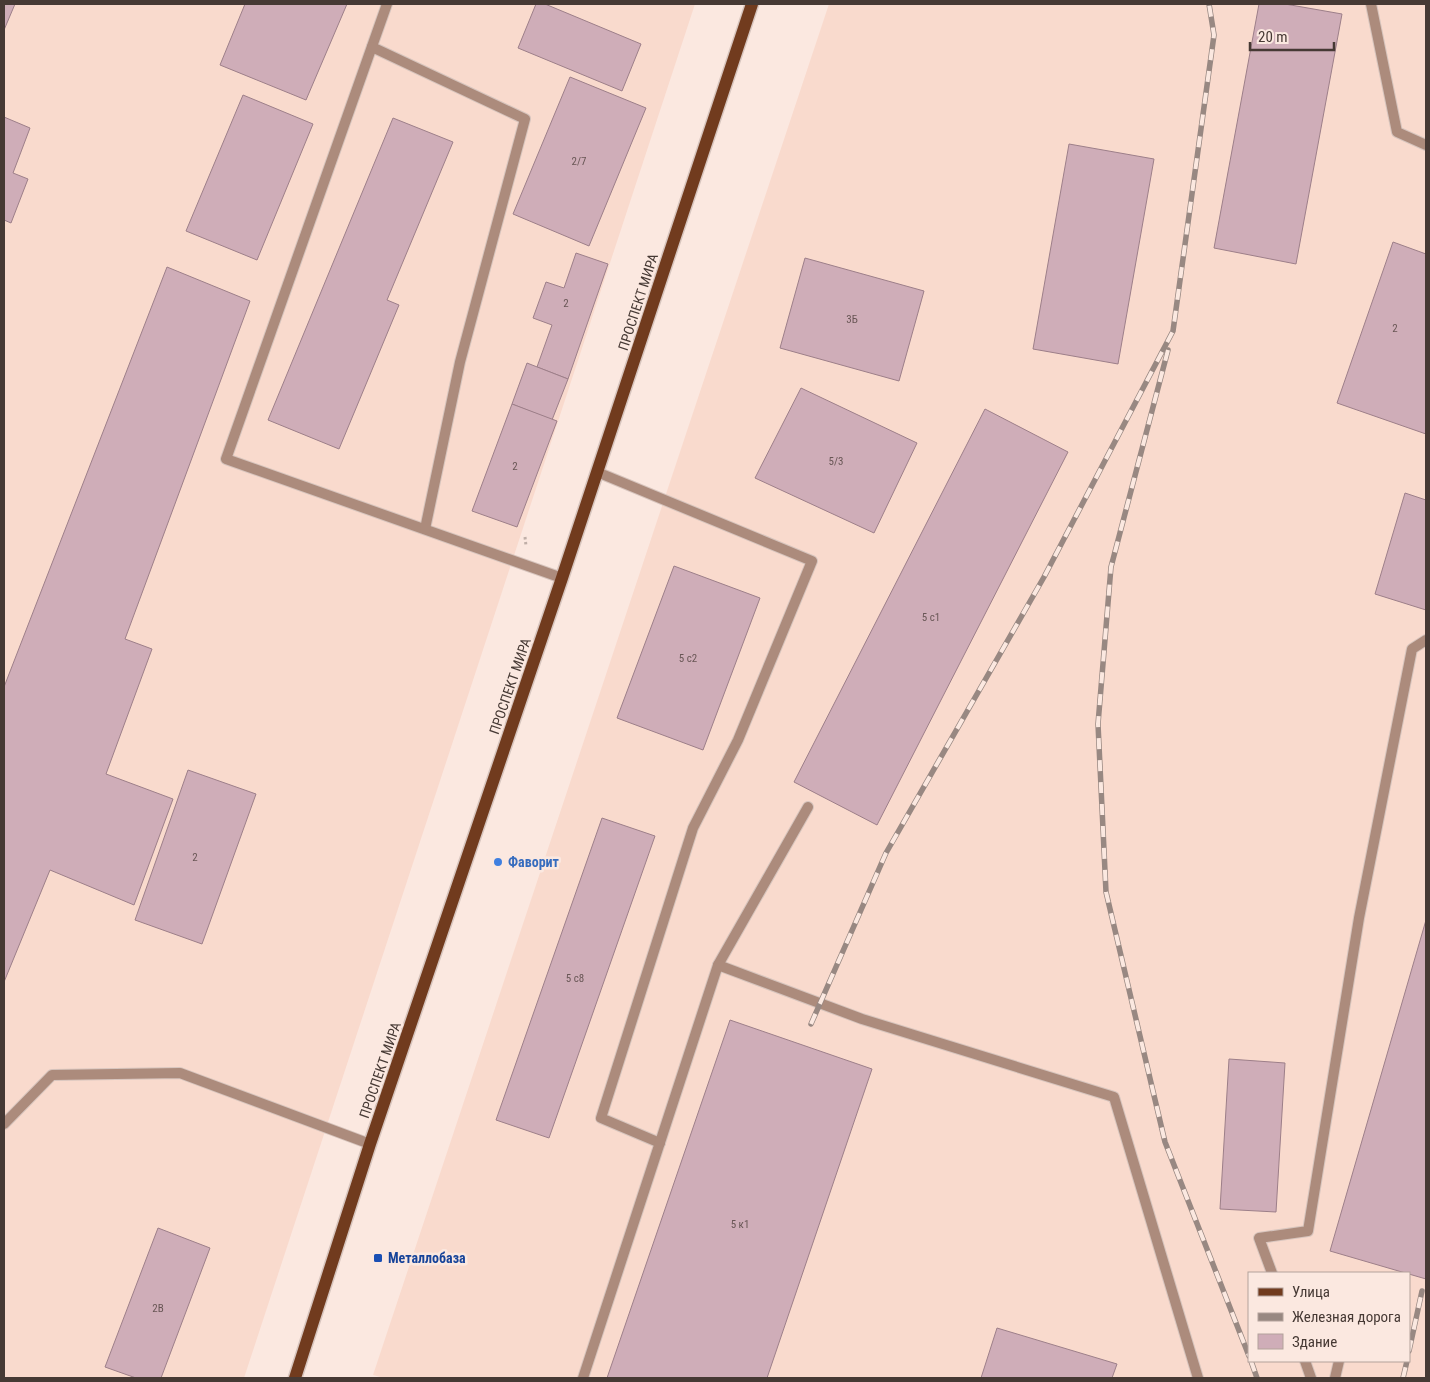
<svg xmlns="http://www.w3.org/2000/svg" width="1430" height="1382" font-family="'Roboto Condensed',sans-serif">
<rect width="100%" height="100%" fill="#fbe8e0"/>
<g fill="#f9dacd" fill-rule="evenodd">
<path d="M 4,4 L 695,4 L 244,1378 L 4,1378 Z"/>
<path d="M 829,4 L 1426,4 L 1426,1378 L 384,1378 L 373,1375 ZM 1249,1273 L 1409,1273 L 1409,1361 L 1249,1361 Z"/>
</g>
<g fill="#cfadb8" stroke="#9d7f89">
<path d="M 4,4 L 15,4 L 4,30 Z"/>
<path d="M 245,4 L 347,4 L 306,100 L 220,65 Z"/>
<path d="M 536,4 L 545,4 L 641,44 L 622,91 L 518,48 Z"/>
<path d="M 1259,4 L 1285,4 L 1342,14 L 1296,264 L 1214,248 Z"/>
<path d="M 570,77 L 646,108 L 589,246 L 513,214 Z"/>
<path d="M 243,95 L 313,124 L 257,260 L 186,231 Z"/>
<path d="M 4,117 L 30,128 L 13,173 L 28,179 L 11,223 L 4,220 Z"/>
<path d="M 393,118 L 453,142 L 387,300 L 399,305 L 339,449 L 268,420 Z"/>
<path d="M 1069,144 L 1154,159 L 1118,364 L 1033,349 Z"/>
<path d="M 1393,242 L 1426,254 L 1426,434 L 1337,403 Z"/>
<path d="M 576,253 L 608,264 L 568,379 L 537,367 L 552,325 L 533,318 L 546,282 L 564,288 Z"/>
<path d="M 805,258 L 924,291 L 899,381 L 780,348 Z"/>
<path d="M 167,267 L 250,301 L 125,639 L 152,649 L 106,774 L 173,799 L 134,905 L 50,870 L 4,982 L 4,687 Z"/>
<path d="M 527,363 L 568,379 L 552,420 L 512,404 Z"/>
<path d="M 801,388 L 917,443 L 874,533 L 755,478 Z"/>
<path d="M 512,404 L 557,421 L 517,527 L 472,511 Z"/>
<path d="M 985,409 L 1068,452 L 877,825 L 794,782 Z"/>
<path d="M 1405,493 L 1426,500 L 1426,610 L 1375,594 Z"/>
<path d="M 674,566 L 760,598 L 703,750 L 617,718 Z"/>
<path d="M 188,770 L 256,794 L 202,944 L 135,920 Z"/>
<path d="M 602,818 L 655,836 L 549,1138 L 496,1120 Z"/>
<path d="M 1426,920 L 1426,1279 L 1330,1251 Z"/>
<path d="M 730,1020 L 872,1069 L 767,1378 L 607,1378 Z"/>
<path d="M 1229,1059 L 1285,1063 L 1276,1212 L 1220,1209 Z"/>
<path d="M 158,1228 L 210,1248 L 161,1378 L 136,1378 L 105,1367 Z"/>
<path d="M 997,1328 L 1117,1364 L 1112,1378 L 981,1378 Z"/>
</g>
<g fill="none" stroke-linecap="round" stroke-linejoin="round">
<g stroke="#d7c5be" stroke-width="12">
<g id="lane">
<path d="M 387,4 L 226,459 L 562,578"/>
<path d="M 1371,4 L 1397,132 L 1426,145"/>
<path d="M 372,47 L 525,119 L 460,362 L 425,529"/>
<path d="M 597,472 L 812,561 L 738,740 L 693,828 L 601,1118 L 660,1143"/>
<path d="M 718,965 L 808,807"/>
<path d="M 4,1124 L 52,1075 L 180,1073 L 370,1144"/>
<path d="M 1272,1273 L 1259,1238 L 1308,1231 L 1359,918 L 1412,649 L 1426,640"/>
<path d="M 1305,1361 L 1311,1378"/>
<path d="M 583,1378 L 718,965 L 862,1019 L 1114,1097 L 1198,1378"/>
<path d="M 1335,1378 L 1339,1361"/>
</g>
</g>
<g stroke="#d7c5be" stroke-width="15">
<path id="primary" d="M 295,1378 L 370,1144 L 562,578 L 752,4"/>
</g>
<path stroke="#c0afa8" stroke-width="3" stroke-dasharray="2.5 2.5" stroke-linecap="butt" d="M 525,537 L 526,546"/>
<use href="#lane" stroke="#ac8b7c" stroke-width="10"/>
<use href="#primary" stroke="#713b1e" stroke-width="12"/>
<g stroke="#988882" stroke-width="5.5">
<g id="rail">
<path d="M 1168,350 L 1111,567 L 1098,724 L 1106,892 L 1165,1142 L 1249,1356"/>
<path d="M 811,1024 L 886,853 L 1044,577 L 1173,331 L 1214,35 L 1209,4"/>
<path d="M 1409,1351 L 1422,1291"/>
<path d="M 1251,1361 L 1257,1378"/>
<path d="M 1403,1378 L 1407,1361"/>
</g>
</g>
<use href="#rail" stroke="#fbe8e0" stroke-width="4" stroke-dasharray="11" stroke-linecap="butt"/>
</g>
<circle fill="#3f7fe0" stroke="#fbe8e0" stroke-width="2" cx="498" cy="862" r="5"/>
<rect fill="#1a4fb4" stroke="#fbe8e0" stroke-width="2" x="373" y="1253" width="10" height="10" rx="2.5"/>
<g text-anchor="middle" stroke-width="5" stroke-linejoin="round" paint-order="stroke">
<g font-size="11" fill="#685655">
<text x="579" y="165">2/7</text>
<text x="566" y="307">2</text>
<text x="852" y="323">3Б</text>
<text x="1395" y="332">2</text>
<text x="836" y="465">5/3</text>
<text x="515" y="470">2</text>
<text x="931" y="621">5 с1</text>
<text x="688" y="662">5 с2</text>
<text x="195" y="861">2</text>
<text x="575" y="982">5 с8</text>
<text x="740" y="1228">5 к1</text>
<text x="158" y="1312">2В</text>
</g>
<g font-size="14" fill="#463934" stroke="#fbe8e0">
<text transform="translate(638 302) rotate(-72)" y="5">ПРОСПЕКТ МИРА</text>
<text transform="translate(510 686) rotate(-71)" y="5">ПРОСПЕКТ МИРА</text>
<text transform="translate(380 1070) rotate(-71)" y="5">ПРОСПЕКТ МИРА</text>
</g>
<g font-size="14" font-weight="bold" fill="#366cbe" stroke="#fbe8e0" text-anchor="start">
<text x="508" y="867">Фаворит</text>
</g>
<g font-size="14" font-weight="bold" fill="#164399" stroke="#fbe8e0" text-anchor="start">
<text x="388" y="1263">Металлобаза</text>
</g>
</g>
<rect width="1430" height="1382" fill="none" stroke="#463934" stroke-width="10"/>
<rect x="1248" y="1272" width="162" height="90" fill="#fbe8e0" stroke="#b3a29b"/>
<rect x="1258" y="1288" width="25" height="8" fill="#713b1e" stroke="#b3a29b"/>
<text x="1292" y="1297" font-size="15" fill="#463934">Улица</text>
<rect x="1258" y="1313" width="25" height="8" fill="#988882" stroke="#b3a29b"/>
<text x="1292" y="1322" font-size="15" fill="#463934">Железная дорога</text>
<rect x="1258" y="1334" width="25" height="15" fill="#cfadb8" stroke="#b3a29b"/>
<text x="1292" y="1347" font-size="15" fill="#463934">Здание</text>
<path d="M1250 42v8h84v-8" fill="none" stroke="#463934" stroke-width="2.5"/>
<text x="1258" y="42" font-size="15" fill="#463934" stroke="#fbe8e0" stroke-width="4" paint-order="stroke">20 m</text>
</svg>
